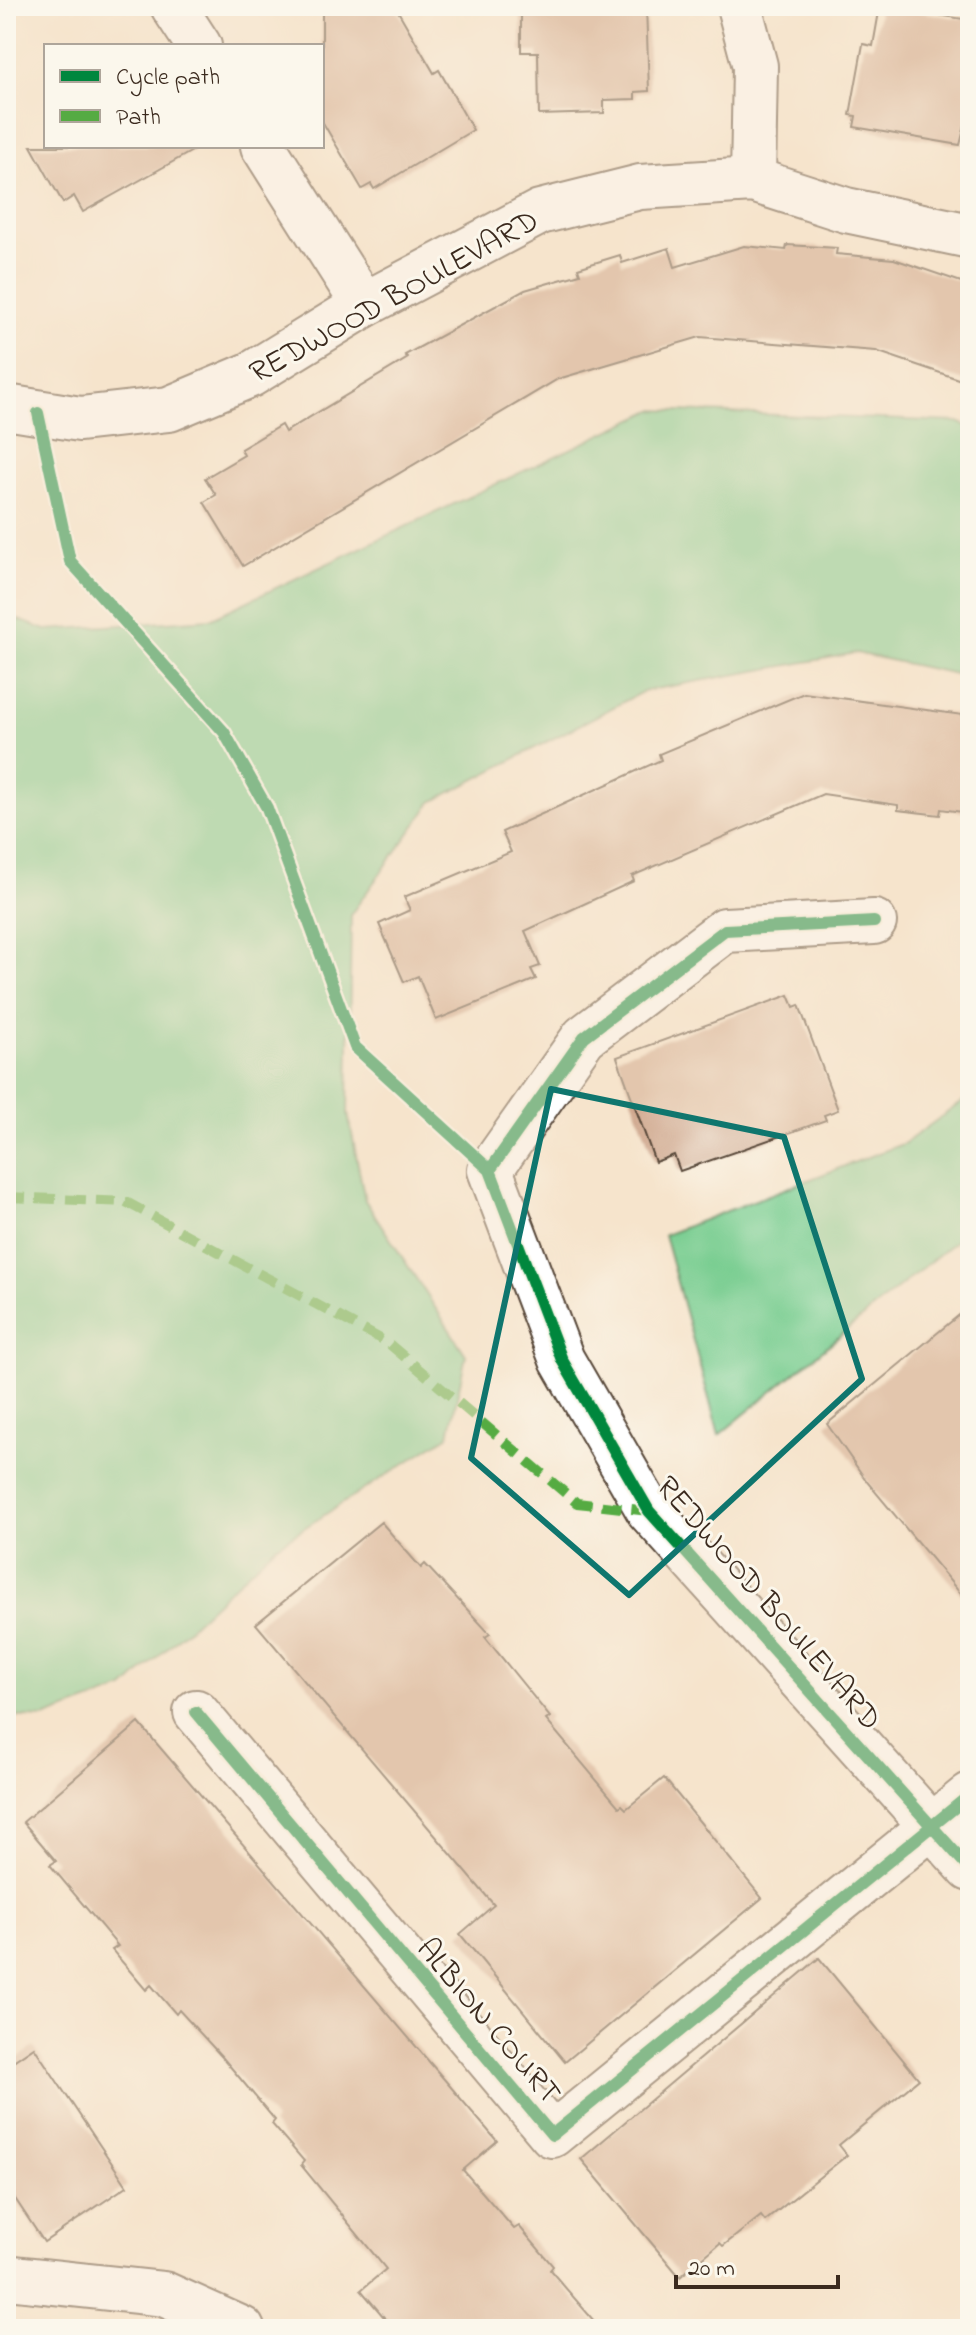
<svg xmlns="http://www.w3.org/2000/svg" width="976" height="2335" font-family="'Indie Flower',sans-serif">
<rect width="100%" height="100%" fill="#fbf7ec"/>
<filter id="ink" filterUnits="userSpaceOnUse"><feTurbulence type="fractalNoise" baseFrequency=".0125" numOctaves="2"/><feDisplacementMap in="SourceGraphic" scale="16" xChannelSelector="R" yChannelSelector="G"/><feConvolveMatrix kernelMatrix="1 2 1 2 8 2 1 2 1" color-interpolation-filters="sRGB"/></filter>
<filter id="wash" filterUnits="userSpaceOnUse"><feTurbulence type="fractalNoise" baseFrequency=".006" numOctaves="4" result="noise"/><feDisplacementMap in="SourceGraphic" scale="32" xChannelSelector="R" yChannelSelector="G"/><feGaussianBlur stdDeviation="1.8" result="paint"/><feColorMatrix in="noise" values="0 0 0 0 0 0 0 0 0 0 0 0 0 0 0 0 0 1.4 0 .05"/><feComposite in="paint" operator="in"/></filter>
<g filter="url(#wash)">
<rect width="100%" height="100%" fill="#f6e4cc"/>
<g fill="#7ace92" stroke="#5a7c58" stroke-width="2">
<path d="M 653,410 L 958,422 L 970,427 L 970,677 L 856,653 L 644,691 L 432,802 L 351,914 L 348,1114 L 365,1200 L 466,1355 L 449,1435 L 276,1546 L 124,1689 L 44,1718 L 6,1716 L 6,615 L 46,630 L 210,619 Z"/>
<path d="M 970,1096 L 970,1229 L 719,1435 L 664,1235 L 905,1143 Z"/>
</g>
<g id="blocks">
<g fill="#cca287">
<path d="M 322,6 L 395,6 L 434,73 L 439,70 L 473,130 L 374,189 L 371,184 L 362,189 L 322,121 Z"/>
<path d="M 521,6 L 646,6 L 649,91 L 635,92 L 635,99 L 604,100 L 604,113 L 539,115 L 538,52 L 521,52 Z"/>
<path d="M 880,6 L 970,20 L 970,105 L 960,145 L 854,127 L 856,116 L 850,115 L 863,44 L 873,46 Z"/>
<path d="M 31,146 L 201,146 L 83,212 L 74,196 L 63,203 Z"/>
<path d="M 787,245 L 837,248 L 836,254 L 894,259 L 970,285 L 970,383 L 876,351 L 700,337 L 558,379 L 243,566 L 204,502 L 216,495 L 205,478 L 244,455 L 241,449 L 281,425 L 285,432 L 408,358 L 405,355 L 525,290 L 580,274 L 578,268 L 620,255 L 622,263 L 669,248 L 675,267 L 744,246 L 786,250 Z"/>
<path d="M 804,693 L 970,716 L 970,813 L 941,809 L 940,815 L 898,810 L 898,805 L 823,794 L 632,876 L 634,881 L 525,931 L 540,966 L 531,969 L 536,979 L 436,1020 L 418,976 L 404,982 L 379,924 L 410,910 L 404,897 L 511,852 L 502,832 L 661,760 L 659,754 Z"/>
<path d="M 789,995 L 794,1007 L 799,1005 L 838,1110 L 824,1115 L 826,1120 L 680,1171 L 674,1155 L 655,1162 L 617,1057 Z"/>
<path d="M 970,1306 L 970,1605 L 868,1483 L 827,1424 Z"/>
<path d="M 381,1522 L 421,1568 L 425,1564 L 490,1634 L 485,1637 L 550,1717 L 546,1720 L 619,1807 L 622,1805 L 626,1809 L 664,1778 L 762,1898 L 565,2062 L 460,1934 L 494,1905 L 256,1624 Z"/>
<path d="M 139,1723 L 497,2141 L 463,2170 L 514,2229 L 519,2226 L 553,2266 L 550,2270 L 601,2329 L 394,2329 L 361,2290 L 386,2269 L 301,2165 L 304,2161 L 272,2124 L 275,2120 L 223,2058 L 179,2010 L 176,2014 L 151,1985 L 146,1990 L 112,1950 L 118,1946 L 50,1865 L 56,1861 L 23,1822 Z"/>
<path d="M 819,1958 L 919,2079 L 839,2145 L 847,2155 L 765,2221 L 761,2216 L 723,2246 L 720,2243 L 680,2277 L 581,2159 Z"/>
<path d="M 34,2047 L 127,2186 L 44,2242 L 6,2185 L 6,2066 Z"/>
</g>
</g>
</g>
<g filter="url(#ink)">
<use href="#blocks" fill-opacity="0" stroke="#574638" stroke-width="2"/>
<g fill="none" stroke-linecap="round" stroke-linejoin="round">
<g stroke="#574638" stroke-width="48">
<g id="minor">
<path d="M 173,6 L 199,46"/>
<path d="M 739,6 L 755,66 L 753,180"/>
<path d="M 263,146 L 364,305"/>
<path d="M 6,407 L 80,419 L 169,409 L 250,375 L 364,305 L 540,212 L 640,187 L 753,180 L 846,210 L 970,236"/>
<path d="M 874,922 L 725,930 L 584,1037 L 490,1170 L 562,1360 L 649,1511 L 970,1869"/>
<path d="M 196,1712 L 552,2135 L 970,1795"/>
<path d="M 6,2277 L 164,2294 L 242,2329"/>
</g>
</g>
<use href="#minor" stroke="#fff" stroke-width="44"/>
<path stroke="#55ab43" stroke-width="10" stroke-dasharray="20 10" stroke-linecap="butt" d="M 6,1197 L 126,1202 L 388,1343 L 577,1503 L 649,1511"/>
<g stroke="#fbf7ec" stroke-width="17">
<g id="cycleway">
<path d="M 38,413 L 70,561 L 224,732 L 267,808 L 355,1047 L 490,1170 L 562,1360 L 649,1511 L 970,1869"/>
<path d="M 490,1170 L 584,1037 L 725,930 L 874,922"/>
<path d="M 196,1712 L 552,2135 L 970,1795"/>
</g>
</g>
<use href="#cycleway" stroke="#00873e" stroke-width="12"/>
</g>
</g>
<path d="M0 0H976V2335H0ZM 551,1089 L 784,1137 L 862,1379 L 629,1595 L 471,1458 Z" fill="#f6e4cc" fill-opacity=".55" fill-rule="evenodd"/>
<path fill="none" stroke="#0f766e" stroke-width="6" stroke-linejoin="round" d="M 551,1089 L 784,1137 L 862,1379 L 629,1595 L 471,1458 Z"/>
<g text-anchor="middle" stroke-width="6" stroke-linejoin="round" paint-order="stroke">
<g font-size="32" fill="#3b2a1e" stroke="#fbf7ec">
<text transform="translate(393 295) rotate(-29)" y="11">REDWOOD BOULEVARD</text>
<text transform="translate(770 1602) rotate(49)" y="11">REDWOOD BOULEVARD</text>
<text transform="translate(490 2020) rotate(50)" y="11">ALBION COURT</text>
</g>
</g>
<rect width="976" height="2335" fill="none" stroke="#fbf7ec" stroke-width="32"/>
<rect x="44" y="44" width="280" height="104" fill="#fbf7ec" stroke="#aea59a" stroke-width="2"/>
<rect x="60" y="70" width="40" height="12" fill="#00873e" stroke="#aea59a" stroke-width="2"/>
<text x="116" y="84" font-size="24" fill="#3b2a1e">Cycle path</text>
<rect x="60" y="110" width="40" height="12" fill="#55ab43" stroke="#aea59a" stroke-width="2"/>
<text x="116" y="124" font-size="24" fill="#3b2a1e">Path</text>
<path d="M676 2275v12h162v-12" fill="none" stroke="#3b2a1e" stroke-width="4"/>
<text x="688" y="2275" font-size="24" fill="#3b2a1e" stroke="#fbf7ec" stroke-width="6" paint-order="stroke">20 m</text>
</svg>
